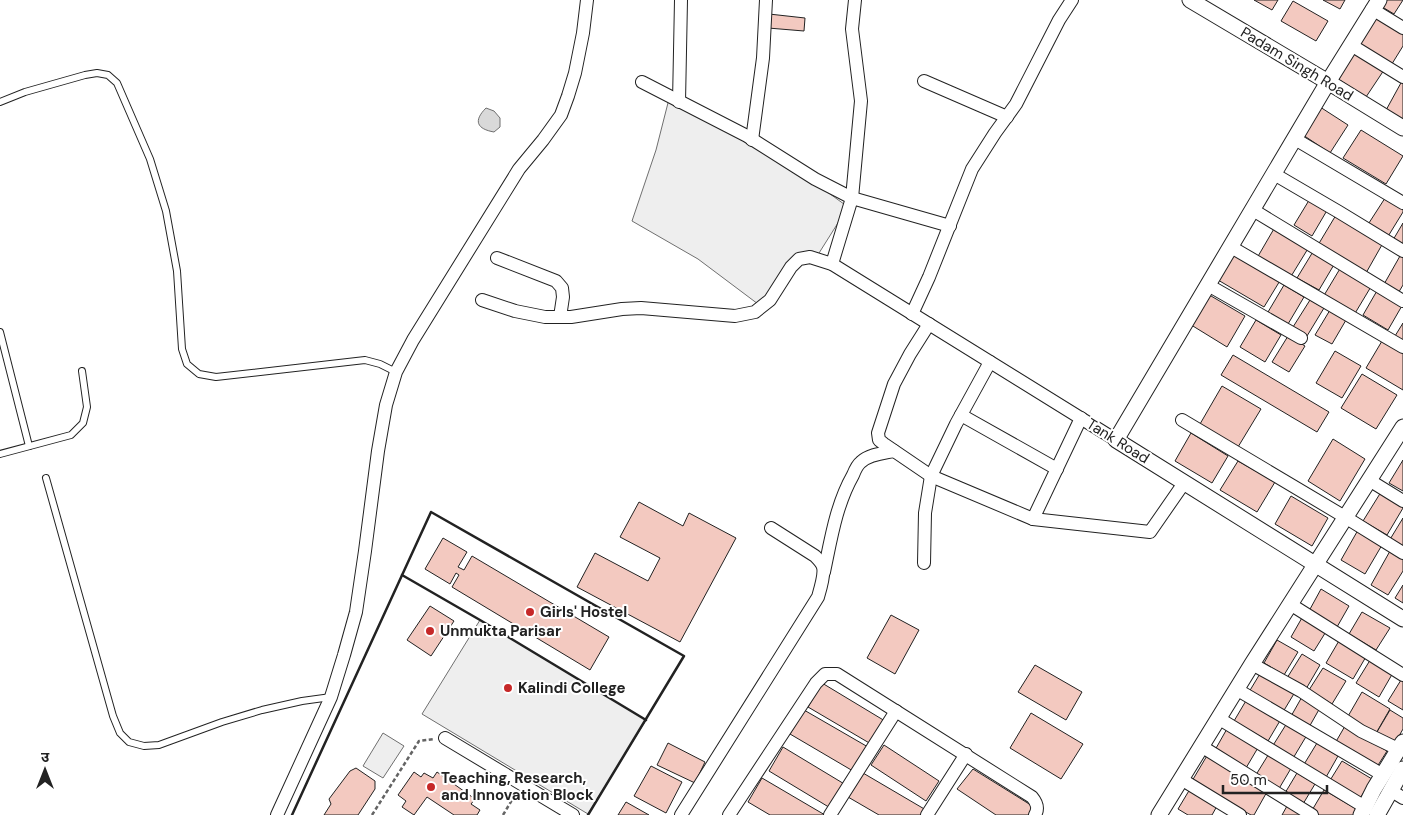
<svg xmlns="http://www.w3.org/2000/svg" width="1403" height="815" font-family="'DM Sans','Noto Sans Devanagari',sans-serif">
<rect width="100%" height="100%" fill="#fff"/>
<g fill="#eee" stroke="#6f6f6f">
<path d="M 670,95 L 753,138 L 848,207 L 814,261 L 800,258 L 762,307 L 698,259 L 632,221 L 656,150 Z"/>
<path d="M 480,620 L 646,720 L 588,814 L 422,714 Z"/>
<path d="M 383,733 L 404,746 L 383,778 L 363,766 Z"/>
</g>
<path fill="#d9d9d9" stroke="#6f6f6f" d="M 486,108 L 494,111 L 500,118 L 500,127 L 494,132 C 477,129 473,121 486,108 Z"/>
<g fill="#f3c9c0" stroke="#222">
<path d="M 1254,0 L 1278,0 L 1272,10 Z"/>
<path d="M 1323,0 L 1345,0 L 1340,9 Z"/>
<path d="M 1383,0 L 1403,0 L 1394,14 L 1379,5 Z"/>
<path d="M 1293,1 L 1328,21 L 1316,41 L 1281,21 Z"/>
<path d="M 769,14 L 805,18 L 804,31 L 768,28 Z"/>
<path d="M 1375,15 L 1403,33 L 1403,46 L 1390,67 L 1355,45 Z"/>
<path d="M 1353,50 L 1384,70 L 1366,97 L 1335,77 Z"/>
<path d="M 1402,81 L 1403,82 L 1403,122 L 1385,112 Z"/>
<path d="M 1317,105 L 1348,125 L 1330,153 L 1300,133 Z"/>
<path d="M 1361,130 L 1403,156 L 1386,184 L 1343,158 Z"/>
<path d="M 1387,195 L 1403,204 L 1403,212 L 1387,238 L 1367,226 Z"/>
<path d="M 1311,197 L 1329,207 L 1312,236 L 1294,225 Z"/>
<path d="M 1336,215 L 1383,243 L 1366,273 L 1318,245 Z"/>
<path d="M 1403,223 L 1403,246 L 1393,240 Z"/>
<path d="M 1275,227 L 1309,247 L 1290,278 L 1257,258 Z"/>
<path d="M 1314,250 L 1335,263 L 1319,290 L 1297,278 Z"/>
<path d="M 1235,252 L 1281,279 L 1264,307 L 1218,280 Z"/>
<path d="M 1400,256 L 1403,257 L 1403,285 L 1397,295 L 1383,286 Z"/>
<path d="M 1341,267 L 1372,285 L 1354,315 L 1323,297 Z"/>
<path d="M 1284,285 L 1304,297 L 1288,324 L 1268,312 Z"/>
<path d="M 1378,289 L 1403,304 L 1388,330 L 1363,315 Z"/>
<path d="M 1206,293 L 1245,316 L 1227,347 L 1188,323 Z"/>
<path d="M 1310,300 L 1324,308 L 1307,336 L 1293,327 Z"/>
<path d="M 1330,310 L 1346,320 L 1332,344 L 1315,335 Z"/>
<path d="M 1256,320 L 1281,335 L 1265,362 L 1240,347 Z"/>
<path d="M 1403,323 L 1403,341 L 1395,336 Z"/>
<path d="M 1288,336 L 1305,346 L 1289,372 L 1272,362 Z"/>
<path d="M 1382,341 L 1403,353 L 1403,390 L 1366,368 Z"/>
<path d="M 1335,351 L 1361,366 L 1342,398 L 1316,383 Z"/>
<path d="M 1233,355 L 1329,412 L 1317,432 L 1221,375 Z"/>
<path d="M 1362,374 L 1397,395 L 1376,429 L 1341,408 Z"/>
<path d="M 1222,386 L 1261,409 L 1238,447 L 1200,424 Z"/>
<path d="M 1191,433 L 1228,456 L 1212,483 L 1175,461 Z"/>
<path d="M 1333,439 L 1365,459 L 1340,501 L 1308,481 Z"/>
<path d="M 1403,460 L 1403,491 L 1389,483 Z"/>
<path d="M 1238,461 L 1275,482 L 1257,512 L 1220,490 Z"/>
<path d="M 1381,492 L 1403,505 L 1403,508 L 1387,535 L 1363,521 Z"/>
<path d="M 1291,496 L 1328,518 L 1312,546 L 1275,524 Z"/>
<path d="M 639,502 L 683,526 L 689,513 L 736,538 L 680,642 L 577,587 L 595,553 L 648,581 L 660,558 L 620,537 Z"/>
<path d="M 1403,518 L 1403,549 L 1389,541 Z"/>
<path d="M 1358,530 L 1382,545 L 1365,574 L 1341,560 Z"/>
<path d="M 443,538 L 467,552 L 458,567 L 464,570 L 472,556 L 609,637 L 590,670 L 452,587 L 459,575 L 456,573 L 450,584 L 425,569 Z"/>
<path d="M 1390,551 L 1403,559 L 1403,571 L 1388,595 L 1371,585 Z"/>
<path d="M 1403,585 L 1403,603 L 1395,598 Z"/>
<path d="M 1321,589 L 1349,606 L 1337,627 L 1309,611 Z"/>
<path d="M 430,606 L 454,621 L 431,656 L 407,640 Z"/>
<path d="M 1362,612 L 1390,628 L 1376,650 L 1349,634 Z"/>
<path d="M 891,615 L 919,630 L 895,674 L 867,658 Z"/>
<path d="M 1303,616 L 1327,630 L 1314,651 L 1291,637 Z"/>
<path d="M 1340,639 L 1367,655 L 1353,679 L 1326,663 Z"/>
<path d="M 1277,640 L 1298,652 L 1284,675 L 1264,663 Z"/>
<path d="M 1302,654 L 1320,665 L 1306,689 L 1287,678 Z"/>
<path d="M 1372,657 L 1394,671 L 1379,697 L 1356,683 Z"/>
<path d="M 1035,665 L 1082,692 L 1066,720 L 1018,692 Z"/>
<path d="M 1323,668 L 1346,681 L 1332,704 L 1309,690 Z"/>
<path d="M 1261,672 L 1295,692 L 1283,712 L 1249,692 Z"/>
<path d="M 1401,680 L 1403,681 L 1403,710 L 1388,701 Z"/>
<path d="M 822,683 L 885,721 L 871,744 L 808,707 Z"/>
<path d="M 1362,692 L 1390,709 L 1375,735 L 1347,718 Z"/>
<path d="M 1303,695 L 1321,706 L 1308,729 L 1290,718 Z"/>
<path d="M 1247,699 L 1281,719 L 1268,741 L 1234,721 Z"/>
<path d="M 804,710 L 868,747 L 853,771 L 790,734 Z"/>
<path d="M 1390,710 L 1403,718 L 1403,729 L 1395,743 L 1377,732 Z"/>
<path d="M 1031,713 L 1083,744 L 1061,779 L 1010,748 Z"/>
<path d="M 1287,723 L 1307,735 L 1292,760 L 1272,747 Z"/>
<path d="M 1345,726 L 1387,751 L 1375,770 L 1334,745 Z"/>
<path d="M 1228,727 L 1259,746 L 1246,768 L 1215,750 Z"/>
<path d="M 668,743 L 705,762 L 695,783 L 657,765 Z"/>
<path d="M 1317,743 L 1338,756 L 1325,779 L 1303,766 Z"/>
<path d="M 884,745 L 939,781 L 926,801 L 871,765 Z"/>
<path d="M 783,747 L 846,785 L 832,809 L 769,771 Z"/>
<path d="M 1270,752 L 1293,765 L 1277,792 L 1254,778 Z"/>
<path d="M 1208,754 L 1268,790 L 1254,815 L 1251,815 L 1192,781 Z"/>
<path d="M 1342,761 L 1372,779 L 1359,800 L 1329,782 Z"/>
<path d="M 651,766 L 682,782 L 666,813 L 634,796 Z"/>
<path d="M 356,768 L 375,781 L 375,789 L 358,815 L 324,815 L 331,804 L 329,799 L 350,771 Z"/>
<path d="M 973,769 L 1034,807 L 1029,815 L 996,815 L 957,789 Z"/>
<path d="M 414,772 L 421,777 L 424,773 L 433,778 L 437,772 L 475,799 L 471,804 L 480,810 L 477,815 L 454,815 L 427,797 L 414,815 L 402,807 L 406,801 L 398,795 Z"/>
<path d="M 863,773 L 926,810 L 923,815 L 879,815 L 848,797 Z"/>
<path d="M 1297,773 L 1315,784 L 1303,804 L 1285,793 Z"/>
<path d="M 762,778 L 825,815 L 770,815 L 748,802 Z"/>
<path d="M 1190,789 L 1217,806 L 1212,815 L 1188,815 L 1178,809 Z"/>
<path d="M 1324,790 L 1358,810 L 1354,815 L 1315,815 L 1311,812 Z"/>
<path d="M 626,802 L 649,815 L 618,815 Z"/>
<path d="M 1287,806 L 1303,815 L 1282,815 Z"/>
</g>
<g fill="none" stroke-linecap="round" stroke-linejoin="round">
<g stroke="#222" stroke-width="8">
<g id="service">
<path d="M 0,102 L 25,92 L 85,75 L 97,73 L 108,75 L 117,83 L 150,159 L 166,211 L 177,271 L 182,349 L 187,364 L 199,374 L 216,377 L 365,360 L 380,364 L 396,372"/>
<path d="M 0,332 L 29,446"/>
<path d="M 0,454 L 71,435 L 83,423 L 87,407 L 82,371"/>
<path d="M 46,478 L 113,716 L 120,733 L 129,742 L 144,746 L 159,745 L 222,722 L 262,710 L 302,701 L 331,697"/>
</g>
</g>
<g stroke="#222" stroke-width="14">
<g id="minor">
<path d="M 1372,9 L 1403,28"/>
<path d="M 1351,45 L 1403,77"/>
<path d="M 924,81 L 1007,117"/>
<path d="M 642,82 L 747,136 L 815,179 L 852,198 L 950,226"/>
<path d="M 679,102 L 681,0"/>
<path d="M 1295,139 L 1403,203"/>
<path d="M 752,140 L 763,58 L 766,0"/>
<path d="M 1274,174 L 1339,212 L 1403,251"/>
<path d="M 1253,210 L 1403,301"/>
<path d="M 1231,247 L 1403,347"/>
<path d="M 497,258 L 556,281 L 562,288 L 563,297 L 560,317"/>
<path d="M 832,264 L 852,198 L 861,101 L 852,29 L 855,0"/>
<path d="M 1208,285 L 1301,338"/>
<path d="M 482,300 L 515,311 L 545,317 L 571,317 L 622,309 L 641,308 L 735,316 L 755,312 L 770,300 L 791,267 L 799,259 L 810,257 L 832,264 L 1116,440"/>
<path d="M 912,314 L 929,277 L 972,169 L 995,133 L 1016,104 L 1059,20 L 1072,0"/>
<path d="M 929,324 L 910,354 L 894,384 L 878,433 L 879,440 L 884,444 L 931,476 L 1033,519 L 1150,532 L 1184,483"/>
<path d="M 961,415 L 1057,469"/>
<path d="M 1182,420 L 1345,517 L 1403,553"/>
<path d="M 1369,480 L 1403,501"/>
<path d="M 1033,519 L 1081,418"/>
<path d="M 924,563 L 925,513 L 931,476 L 956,424 L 990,362"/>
<path d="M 824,572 C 831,539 836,505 853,475 C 855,470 857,465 861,462 C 869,454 884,453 894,451"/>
<path d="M 1290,604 L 1403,675"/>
<path d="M 1252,664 L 1301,691 L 1361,731 L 1398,749"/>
<path d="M 1236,689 L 1383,775"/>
<path d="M 1218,718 L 1365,807"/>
<path d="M 445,738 L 573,815"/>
<path d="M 1201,746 L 1312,815"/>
<path d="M 1181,779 L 1240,815"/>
<path d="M 1390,790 L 1403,798"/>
<path d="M 277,815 L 331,697 L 344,655 L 356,612 L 365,551 L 378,451 L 386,405 L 396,372 L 413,340 L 519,169 L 543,140 L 561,115 L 568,96 L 575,73 L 583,33 L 587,0"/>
<path d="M 681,815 L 818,597 C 820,590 825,574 823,567 C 822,563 818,559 815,556 L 771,528"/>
<path d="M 729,815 L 816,683 L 825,674 L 837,674 L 1032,797 C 1037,803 1039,808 1035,815"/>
<path d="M 830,815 L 896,711"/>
<path d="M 927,815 L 966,754"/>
</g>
</g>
<g stroke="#222" stroke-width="17">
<g id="tertiary">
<path d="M 1190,0 L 1328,82 L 1403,128"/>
<path d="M 1379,0 L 1328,82 L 1116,440 L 1403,619"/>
<path d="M 1159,815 L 1252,664 L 1403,427"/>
<path d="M 1361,815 L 1374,789 L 1403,742"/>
<path d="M 1377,815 L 1403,769"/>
</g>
</g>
<g stroke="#646464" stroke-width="2.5" stroke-dasharray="4 2.5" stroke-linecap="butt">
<path d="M 372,815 L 419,741 L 434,739"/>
<path d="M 503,815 L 515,795"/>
</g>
<use href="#service" stroke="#fff" stroke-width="6"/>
<use href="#minor" stroke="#fff" stroke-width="12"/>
<use href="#tertiary" stroke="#fff" stroke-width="15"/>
<g stroke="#222" stroke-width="2.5">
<path d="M 402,575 L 480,620 L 646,720"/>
<path d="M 292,815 L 431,512 L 684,656 L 588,815"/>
</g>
</g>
<g fill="#c62828" stroke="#fff" stroke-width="2">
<circle cx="530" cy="612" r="5"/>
<circle cx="430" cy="631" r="5"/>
<circle cx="508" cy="688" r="5"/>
<circle cx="431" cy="787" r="5"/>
</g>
<g text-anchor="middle" stroke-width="4" stroke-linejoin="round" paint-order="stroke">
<g font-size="15" fill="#222" stroke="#fff">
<text transform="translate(1297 64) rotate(31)" y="5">Padam Singh Road</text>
<text transform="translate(1118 441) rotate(32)" y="5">Tank Road</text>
</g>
<g font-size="15" font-weight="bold" fill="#222" stroke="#fff" text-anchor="start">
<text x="540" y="617">Girls' Hostel</text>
<text x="440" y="636">Unmukta Parisar</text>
<text x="518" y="693">Kalindi College</text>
<text x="441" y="783">Teaching, Research,<tspan x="441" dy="17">and Innovation Block</tspan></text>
</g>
</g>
<g transform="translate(45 770)" stroke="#ffffff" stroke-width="4" paint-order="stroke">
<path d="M0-4L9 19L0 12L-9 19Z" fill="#222222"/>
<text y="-8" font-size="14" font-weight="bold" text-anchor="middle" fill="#222222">उ</text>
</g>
<path d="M1223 785v8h104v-8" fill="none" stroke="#222222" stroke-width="2.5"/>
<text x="1230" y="785" font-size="15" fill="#222222" stroke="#ffffff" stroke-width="4" paint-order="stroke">50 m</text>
</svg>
